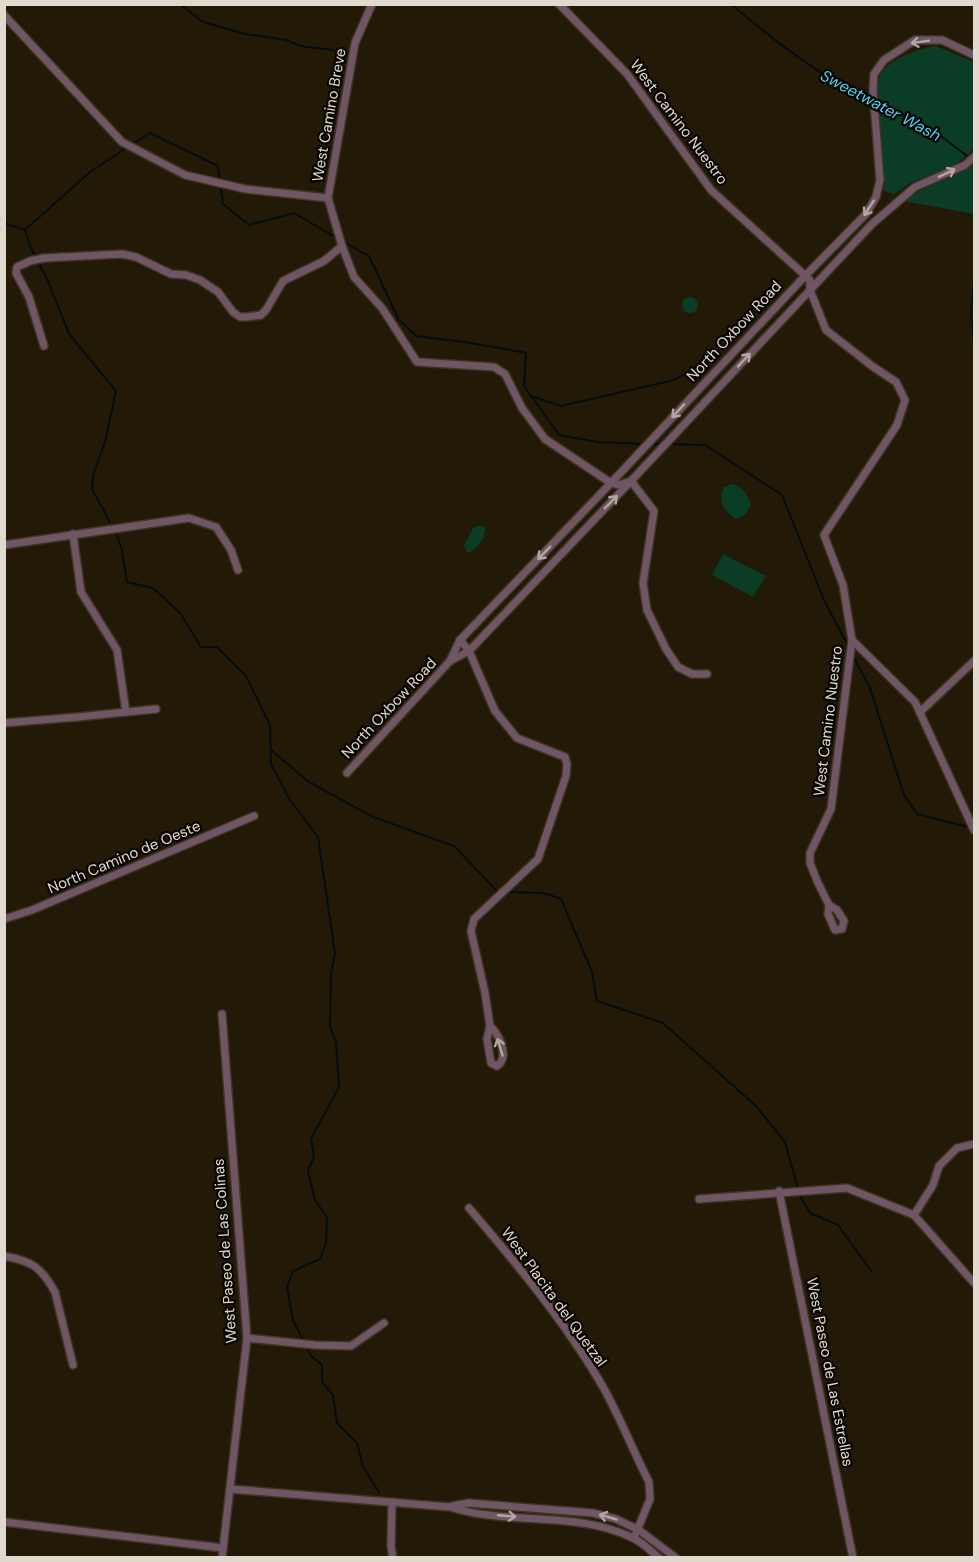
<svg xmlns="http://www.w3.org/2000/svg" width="979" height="1562" font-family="'DM Sans',sans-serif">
<rect width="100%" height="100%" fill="#221a06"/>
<g fill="#0a3c26">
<path d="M 936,46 L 974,62 L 974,149 L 955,165 L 910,183 L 894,194 L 884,191 C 882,168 870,88 882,72 C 894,57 918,49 936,46 Z"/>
<path d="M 974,164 L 974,214 L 904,201 C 925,184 952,179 974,164 Z"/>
<circle cx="690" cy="305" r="8"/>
<path d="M 732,484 C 744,487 748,495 751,506 L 745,515 L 736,519 C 724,511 717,501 724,487 Z"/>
<path d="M 479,525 L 485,527 C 486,539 479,544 471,552 L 467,552 L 464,545 L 473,528 Z"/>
<path d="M 723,554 L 766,576 L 753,597 L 712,575 Z"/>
</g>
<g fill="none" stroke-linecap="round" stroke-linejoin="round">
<g stroke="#030d10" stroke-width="2">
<path d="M 180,4 L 203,22 L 245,34 L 287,40 L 300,46 L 334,50"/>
<path d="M 731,4 C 777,43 818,75 872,101"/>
<path d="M 877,103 L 930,128 L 974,161"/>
<path d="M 133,144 L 150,133 L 218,166 L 223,204 L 249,225 L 294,213 L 337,238"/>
<path d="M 4,223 L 25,230 L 31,248 L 48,281 L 69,334 L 116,391 L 105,442 L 93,475 L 92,489 L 110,522"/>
<path d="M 25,230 L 90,172 L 128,147"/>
<path d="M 342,241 L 369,256 L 399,320 L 416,336 L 471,343 L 526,353 L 524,386 L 559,435 L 597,442 L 646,444"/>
<path d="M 974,283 L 971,313 L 974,341"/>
<path d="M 531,396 L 561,406 L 674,380 L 704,365"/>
<path d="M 651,444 L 664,444"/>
<path d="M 669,444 L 705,445 L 782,495 L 824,600 L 849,648"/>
<path d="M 116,533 L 122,550 L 127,582 L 153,588 L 180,613 L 201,647 L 217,647 L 246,676 L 270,725 L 271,764 L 290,800 L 318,837 L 335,954 L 331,973 L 330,1027 L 336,1042 L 339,1087 L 311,1139 L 314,1156 L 308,1171 L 315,1200 L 327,1217 L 326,1243 L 320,1259 L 293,1271 L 287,1287 L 293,1320 L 311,1356 L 322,1365 L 322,1382 L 333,1395 L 337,1423 L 357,1443 L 363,1467 L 379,1492"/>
<path d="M 853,656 L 870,688 L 904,795 L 917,814 L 972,828"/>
<path d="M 271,750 L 309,782 L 373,817 L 454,846 L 497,891 L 499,891"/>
<path d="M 505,892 L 544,893 L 561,899 L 592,972 L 597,1001 L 663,1023 L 756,1106 L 785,1142 L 800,1196 L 810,1213 L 838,1225 L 872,1272"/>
</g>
<g stroke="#3d3522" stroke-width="10">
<g id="minor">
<path d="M 372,4 L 355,43 L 328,198 L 342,246 L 354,277 L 382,308 L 417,362 L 494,367 L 505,374 L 522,408 L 545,439 L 611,483 L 618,485 L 631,481 L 654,511 L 643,583 L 647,610 L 666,649 L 678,667 L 692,674 L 707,674"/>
<path d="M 559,4 L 627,74 L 711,190 L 810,280 L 810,290 L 826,330 L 872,366 L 896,382 L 905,400 L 897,425 L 824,535 L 843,585 L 852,640 L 831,809 L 810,853 L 810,863 L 818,883 L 829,905 L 837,910 L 844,921 L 842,929 L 835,930 L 828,914 L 829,905"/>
<path d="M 4,15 L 122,142 L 185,175 L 245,189 L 328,198"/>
<path d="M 44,346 L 29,297 L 16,273 L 17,267 L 30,261 L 44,258 L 122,254 L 136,257 L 171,274 L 186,275 L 200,280 L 218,292 L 233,312 L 240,317 L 246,317 L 261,315 L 266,310 L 283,281 L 324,261 L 342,246"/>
<path d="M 73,534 L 81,592 L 117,650 L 126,712"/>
<path d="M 4,545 L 189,518 L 216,527 L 231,550 L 238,570"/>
<path d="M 460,640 L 469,651 L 495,711 L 517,738 L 565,757 L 567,764 L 566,776 L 538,859 L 474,919 L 471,931 L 485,993 L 490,1026 L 487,1039 L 491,1063 L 497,1066 C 510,1057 499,1034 490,1026"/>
<path d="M 852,640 L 915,702 L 974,830"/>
<path d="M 450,661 L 469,651 L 631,481 L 872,224 L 915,187 L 965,165 L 974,157"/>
<path d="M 920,712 L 974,661"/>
<path d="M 4,723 L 78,717 L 156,709"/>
<path d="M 347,773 L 450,661 L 460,640 L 611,483 L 805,276 L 866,214 L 876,197 L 880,180 L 873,90 L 874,74 L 884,60 L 915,40 L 942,40 L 974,55"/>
<path d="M 4,919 L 32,910 L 254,816"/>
<path d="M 222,1014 L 247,1338 L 222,1558"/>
<path d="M 779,1191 L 853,1558"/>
<path d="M 699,1199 L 847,1188 L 914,1215 L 974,1283"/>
<path d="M 469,1208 C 517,1264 566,1323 603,1387 C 620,1417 633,1451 649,1482 L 650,1499 L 634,1538"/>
<path d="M 914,1215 L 933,1185 L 939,1166 L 957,1148 L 974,1144"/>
<path d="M 4,1256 C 32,1261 41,1267 55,1292 L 73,1365"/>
<path d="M 247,1338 L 315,1345 L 351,1346 L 384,1323"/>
<path d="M 230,1489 L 450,1507 C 509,1526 575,1510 633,1538 C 642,1542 651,1551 659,1558"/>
<path d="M 392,1502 L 391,1546 L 393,1558"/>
<path d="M 452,1506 L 469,1503 L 593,1513 L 616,1519 L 639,1530 L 676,1558"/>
<path d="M 4,1522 L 223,1548"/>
</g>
</g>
<use href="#minor" stroke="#705664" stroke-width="7"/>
</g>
<defs><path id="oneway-shaft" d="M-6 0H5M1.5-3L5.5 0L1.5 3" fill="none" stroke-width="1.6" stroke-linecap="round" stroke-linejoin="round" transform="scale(1.5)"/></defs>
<g stroke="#b3a5a4">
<use href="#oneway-shaft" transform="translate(920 42) rotate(171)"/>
<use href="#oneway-shaft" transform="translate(947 173) rotate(-25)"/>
<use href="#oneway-shaft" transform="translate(869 208) rotate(123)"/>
<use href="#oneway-shaft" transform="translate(744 360) rotate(-47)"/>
<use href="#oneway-shaft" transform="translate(678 411) rotate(133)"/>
<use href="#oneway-shaft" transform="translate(611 502) rotate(-46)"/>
<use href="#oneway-shaft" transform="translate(544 553) rotate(134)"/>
<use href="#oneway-shaft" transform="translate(500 1047) rotate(-107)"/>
<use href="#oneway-shaft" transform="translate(507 1516) rotate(5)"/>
<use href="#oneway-shaft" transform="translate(608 1517) rotate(-164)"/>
</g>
<g text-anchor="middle" stroke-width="4.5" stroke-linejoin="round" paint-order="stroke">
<g font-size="15" fill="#e0dace" stroke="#080501">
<text transform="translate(329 115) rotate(-80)" y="5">West Camino Breve</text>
<text transform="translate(679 122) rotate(53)" y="5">West Camino Nuestro</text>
<text transform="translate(734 331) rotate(-47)" y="5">North Oxbow Road</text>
<text transform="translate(389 708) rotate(-47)" y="5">North Oxbow Road</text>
<text transform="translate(828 721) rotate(-83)" y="5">West Camino Nuestro</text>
<text transform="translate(124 857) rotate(-23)" y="5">North Camino de Oeste</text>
<text transform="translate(225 1251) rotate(-94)" y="5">West Paseo de Las Colinas</text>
<text transform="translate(554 1297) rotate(54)" y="5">West Placita del Quetzal</text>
<text transform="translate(830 1372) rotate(79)" y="5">West Paseo de Las Estrellas</text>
</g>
<g font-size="16" font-style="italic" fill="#4fd3f3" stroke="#080501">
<text transform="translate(881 105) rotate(28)" y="6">Sweetwater Wash</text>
</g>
</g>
<rect width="979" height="1562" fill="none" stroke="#e0dace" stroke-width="12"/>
</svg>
